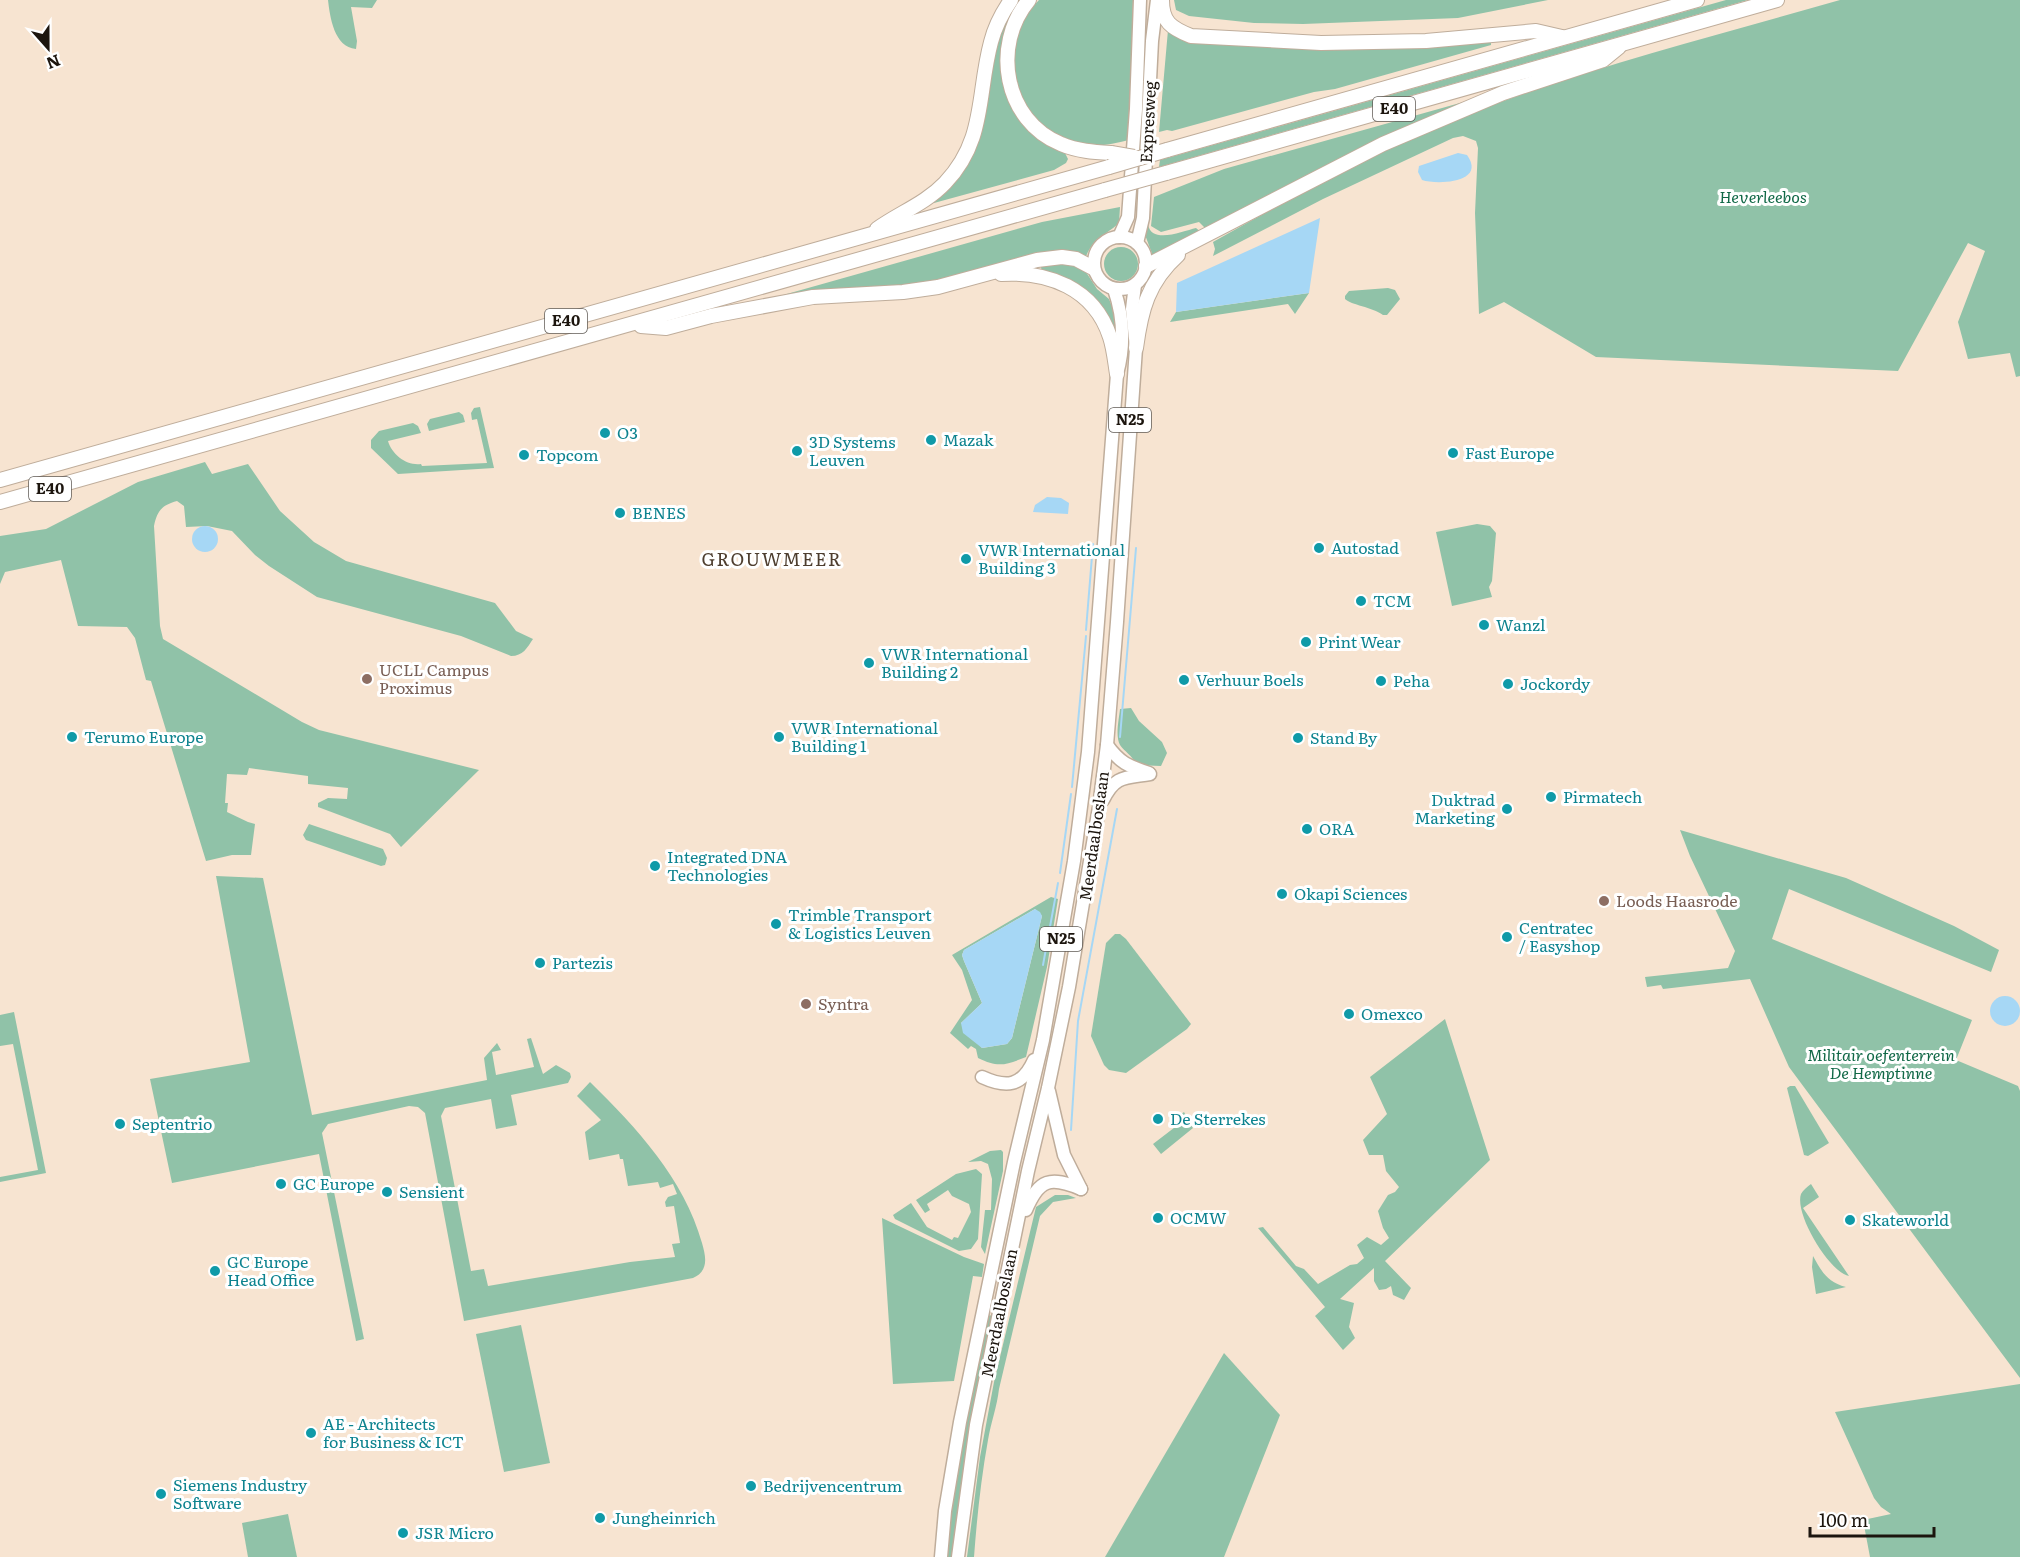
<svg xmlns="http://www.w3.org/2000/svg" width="2020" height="1557" font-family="Literata,serif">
<rect width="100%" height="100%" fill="#f7e4d1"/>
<g fill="#90c2a8" fill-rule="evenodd">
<path d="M 328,0 L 377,0 L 372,8 L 351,7 L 357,41 L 356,49 C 334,47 330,17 328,0 Z"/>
<path d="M 1015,0 L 1022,0 L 1003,40 L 1001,56 L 1004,86 L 1013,108 L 1065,153 L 1068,159 L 1066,163 L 1054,170 L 934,203 L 933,202 L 952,181 L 996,38 Z"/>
<path d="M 1039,0 L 1133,0 L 1129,140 C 1110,145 1093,148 1074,142 C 1013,124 994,44 1039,0 Z"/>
<path d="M 1174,0 L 1548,0 L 1458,18 L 1303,24 L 1254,23 L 1189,16 L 1176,10 Z"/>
<path d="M 1726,0 L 1748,0 L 1159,167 L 1160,160 Z"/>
<path d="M 1840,0 L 2020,0 L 2020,376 L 2016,377 L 2010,353 L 1968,359 L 1958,322 L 1985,251 L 1968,243 L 1898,371 L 1596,357 L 1504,302 L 1479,314 L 1475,213 L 1478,148 L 1476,141 L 1463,136 L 1453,138 L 1323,199 L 1213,256 L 1215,249 L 1213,242 C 1301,193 1390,143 1485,108 C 1601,64 1722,34 1840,0 Z"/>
<path d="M 1168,30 L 1341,48 L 1394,49 L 1491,41 L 1491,45 L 1335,89 L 1314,92 L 1172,131 L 1167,130 L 1159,132 Z"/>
<path d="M 1492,94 L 1207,230 L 1199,222 L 1161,232 L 1151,226 L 1154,197 L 1224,169 Z"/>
<path d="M 1149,199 C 1149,207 1148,216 1148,224 C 1151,245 1183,231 1196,228 L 1202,233 L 1154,259 L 1144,232 Z"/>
<path d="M 1120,207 L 1119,223 C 1104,237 1093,237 1085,259 L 1074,255 L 932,284 L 741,307 L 1042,222 Z"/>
<circle cx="1121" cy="264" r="17"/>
<path d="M 1066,261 L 1086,272 L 1097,289 L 1109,299 L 1117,319 L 1115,333 L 1110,325 L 1043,272 L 1041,268 L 1042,264 Z"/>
<path d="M 1388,288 L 1395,290 L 1400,299 L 1387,315 L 1383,315 C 1372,307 1351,305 1345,299 L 1345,296 L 1349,291 Z"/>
<path d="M 1309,293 L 1295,314 L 1288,304 L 1170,322 L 1176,312 Z"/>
<path d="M 480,407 L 494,468 L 398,474 L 371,448 L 371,440 L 379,431 L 413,423 L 418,426 L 421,433 L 388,441 C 392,455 407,466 421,464 L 422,466 L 487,463 L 477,419 L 472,420 L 471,413 L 474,408 Z"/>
<path d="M 459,412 L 463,415 L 465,422 L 429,431 L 427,424 L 430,419 Z"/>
<path d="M 205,462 L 212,474 L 248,464 L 280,511 L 314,542 L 346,561 L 495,603 L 516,631 L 533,639 C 527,648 523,656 511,656 L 461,636 L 317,597 L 269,566 L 255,555 L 232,531 L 207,526 L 186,527 L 184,506 L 177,501 C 162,505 157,511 154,526 L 160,626 L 163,639 L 302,722 L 319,730 L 479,770 L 401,847 L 390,834 L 318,807 L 318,803 L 328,798 L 347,799 L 348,788 L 308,784 L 308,776 L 249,768 L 247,775 L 227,774 L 225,803 L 228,803 L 227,812 L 248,822 L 255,824 L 251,855 L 232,855 L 206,861 L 151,681 L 146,680 L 135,638 L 127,627 L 78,626 L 61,560 L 5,572 L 0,584 L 0,536 L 46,529 L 138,482 Z"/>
<path d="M 1477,524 L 1490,526 L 1496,533 L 1492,581 L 1489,587 L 1492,597 L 1452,606 L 1436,532 Z"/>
<path d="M 1131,708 L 1139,721 L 1162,742 L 1167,753 L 1161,766 L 1136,765 C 1133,756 1125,752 1120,745 C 1115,736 1119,719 1120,709 Z"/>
<path d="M 309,824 L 383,849 L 387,858 L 385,865 L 381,866 L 306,840 L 303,835 Z"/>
<path d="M 1680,830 L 1846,878 L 1954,926 L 1999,950 L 1991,972 L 1789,889 L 1772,939 L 1972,1020 L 1956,1060 L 2018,1086 L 2020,1091 L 2020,1378 L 1789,1067 L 1750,979 L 1663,989 L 1661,985 L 1647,987 L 1645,977 L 1728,968 L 1735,951 L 1690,856 Z"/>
<path d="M 216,876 L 263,878 L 312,1115 L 487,1080 L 484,1058 L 497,1043 L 501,1050 L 492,1052 L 496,1075 L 534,1067 L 527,1039 L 531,1038 L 543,1074 L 556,1065 L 570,1073 L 571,1077 L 568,1083 L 511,1095 L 517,1125 L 496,1129 L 491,1099 L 445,1108 L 441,1116 L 471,1271 L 484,1269 L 488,1286 L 630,1262 L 675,1257 L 672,1244 L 680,1243 L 674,1206 L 666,1207 L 665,1202 L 668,1197 L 677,1194 L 673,1184 L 660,1188 L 658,1182 L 628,1186 L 623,1159 L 620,1159 L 619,1154 L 589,1160 L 585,1132 L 601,1120 L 577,1096 L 590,1082 C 637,1128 684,1179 702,1243 C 706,1257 709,1271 693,1278 L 464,1321 L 425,1113 L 418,1107 L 409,1106 L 328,1124 L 322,1133 L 364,1339 L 356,1341 L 319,1154 L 172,1183 L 150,1079 L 250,1062 Z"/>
<path d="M 1051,897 L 1058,899 L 1047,967 L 1026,1057 C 1006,1065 998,1068 978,1058 L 976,1049 L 971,1046 L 968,1049 L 950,1033 L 972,1000 L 962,970 L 952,955 ZM 1035,909 L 1042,916 L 1012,1038 L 1007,1044 L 982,1048 L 961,1023 L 982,1003 L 964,961 L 962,955 L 964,950 Z"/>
<path d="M 1115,934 L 1120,934 L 1126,939 L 1191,1024 L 1187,1029 L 1126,1073 L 1109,1070 L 1104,1065 L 1091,1036 L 1106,943 Z"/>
<path d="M 14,1012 L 46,1173 L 0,1182 L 0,1177 L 38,1170 L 13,1044 L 0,1046 L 0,1015 Z"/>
<path d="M 1445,1019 L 1490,1160 L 1385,1261 L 1411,1288 L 1404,1300 L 1393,1295 L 1391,1286 L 1386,1289 L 1379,1290 L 1374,1281 L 1374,1268 L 1340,1299 L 1354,1303 L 1349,1327 L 1355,1338 L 1343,1350 L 1315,1316 L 1325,1307 L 1258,1228 L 1263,1227 L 1296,1266 L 1304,1269 L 1318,1284 L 1350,1265 L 1357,1264 L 1364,1258 L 1357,1245 L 1367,1237 L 1381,1245 L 1389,1238 L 1383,1228 L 1378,1211 L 1388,1195 L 1395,1192 L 1399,1187 L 1386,1171 L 1383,1155 L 1369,1155 L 1363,1140 L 1387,1114 L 1370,1077 Z"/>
<path d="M 1790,1086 L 1795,1086 L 1829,1143 L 1808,1156 L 1804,1155 L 1787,1088 Z"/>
<path d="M 1184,1112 L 1193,1128 L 1161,1154 L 1153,1144 L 1183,1121 L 1180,1115 Z"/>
<path d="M 1001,1150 L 1003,1152 L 1003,1171 L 985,1254 L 981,1247 L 985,1210 L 991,1210 L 992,1179 L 988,1164 L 981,1161 L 968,1162 L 990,1151 Z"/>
<path d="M 976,1169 L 982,1174 L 978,1239 L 971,1249 L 959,1251 L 895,1219 L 893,1215 L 911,1203 L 927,1227 L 952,1240 L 954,1237 L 958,1238 L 971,1212 L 969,1204 L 952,1196 L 948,1190 L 927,1204 L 930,1210 L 925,1213 L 916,1200 L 956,1174 Z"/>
<path d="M 1811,1184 L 1819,1197 L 1803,1208 L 1849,1276 C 1830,1273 1794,1214 1801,1194 C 1803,1190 1807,1187 1811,1184 Z"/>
<path d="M 1055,1195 L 1068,1195 L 1076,1198 L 1053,1202 L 1040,1216 L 999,1389 C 997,1407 991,1422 988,1440 C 981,1479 977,1517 974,1557 L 967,1557 L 980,1457 L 994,1382 L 1036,1207 Z"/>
<path d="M 882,1218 L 964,1257 L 984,1264 L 982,1277 L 973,1276 L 954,1381 L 893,1384 Z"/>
<path d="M 1813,1256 C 1822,1272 1827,1282 1846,1287 L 1816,1294 L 1812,1267 Z"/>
<path d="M 987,1315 L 994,1316 L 969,1436 L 954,1557 L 947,1557 C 953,1475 970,1395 987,1315 Z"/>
<path d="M 521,1325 L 550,1463 L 504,1472 L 476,1334 Z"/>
<path d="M 1224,1353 L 1280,1415 L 1224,1557 L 1105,1557 Z"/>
<path d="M 2020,1384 L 2020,1557 L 1870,1557 L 1863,1520 L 1891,1514 L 1881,1507 L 1874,1498 L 1835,1412 Z"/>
<path d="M 288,1514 L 297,1557 L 248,1557 L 242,1523 Z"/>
</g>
<g fill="#a6d7f5">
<path d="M 1458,153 L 1467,155 C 1487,183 1437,185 1422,180 L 1418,172 L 1419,166 Z"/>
<path d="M 1320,218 L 1309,293 L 1176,312 L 1177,283 Z"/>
<path d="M 1047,497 L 1061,498 L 1069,503 L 1068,514 L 1033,512 L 1035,505 Z"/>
<circle cx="205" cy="539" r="13"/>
<path d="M 1035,909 L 1040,912 L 1042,916 L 1012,1038 L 1007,1044 L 982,1048 L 963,1033 L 961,1023 L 982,1003 L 964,961 L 962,955 L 964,950 Z"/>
<circle cx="2005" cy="1011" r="15"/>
</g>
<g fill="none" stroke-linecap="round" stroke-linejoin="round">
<g stroke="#a6d7f5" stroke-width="2">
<path d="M 1086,630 L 1093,544"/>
<path d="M 1120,737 L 1136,548"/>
<path d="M 1072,787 L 1086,636"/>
<path d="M 1060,873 L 1071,794"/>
<path d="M 1043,965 L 1058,883"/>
<path d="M 1071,1130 L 1078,1021 L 1117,809"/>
</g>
<g stroke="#bfad9b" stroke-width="15">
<g id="trunk">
<circle cx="1120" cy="263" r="26"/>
<path d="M 1119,237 L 1128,217 L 1136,109 L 1140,0"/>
<path d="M 1137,243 L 1143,218 L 1152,41 L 1157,0"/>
<path d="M 1107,745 C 1120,763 1128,766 1149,773"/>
<path d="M 1103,800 C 1115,775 1125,778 1150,774"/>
<path d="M 982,1077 C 1006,1088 1022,1087 1034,1060"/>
<path d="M 1049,1091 L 1064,1155 L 1081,1189"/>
<path d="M 1026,1210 C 1039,1179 1050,1176 1081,1189"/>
<path d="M 941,1557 L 945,1511 L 960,1422 L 1014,1162 L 1043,1040 L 1074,861 L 1088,752 L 1117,374 C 1125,345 1124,318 1114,289"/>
<path d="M 958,1557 L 976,1425 L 1028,1171 L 1048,1088 L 1069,987 L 1099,807 L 1107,745 L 1117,622 L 1136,348 L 1132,309 L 1135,285"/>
</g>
</g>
<g stroke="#bfad9b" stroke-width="16">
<g id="motorway">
<path d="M 1029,0 C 991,45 1004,121 1061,144 C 1077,151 1094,152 1111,153"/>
<path d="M 1162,0 C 1162,22 1171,28 1191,36 L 1321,43 L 1426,41 L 1536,31 L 1562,37"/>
<path d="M 1167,150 L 1697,0"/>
<path d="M 1166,173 L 1777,0"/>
<path d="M 877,229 C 899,213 925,204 945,183 C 986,140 977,94 991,42 C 995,26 1002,13 1011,0"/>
<path d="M 1146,266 L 1383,144 L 1503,93 L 1603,60 L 1619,47"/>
<path d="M 1001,274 C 1048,271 1094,288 1110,337 C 1114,349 1115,362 1117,374"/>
<path d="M 641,326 L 666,328 L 711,316 L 813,297 L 903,292 L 938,287 L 1037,260 L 1062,257 L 1076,259 L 1093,268"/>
<path d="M 1136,348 C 1141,310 1148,282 1178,255"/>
<path d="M 0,480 L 1109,167"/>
<path d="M 0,502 L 1105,190"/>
</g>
</g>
<use href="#trunk" stroke="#fff" stroke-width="12"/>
<use href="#motorway" stroke="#fff" stroke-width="14"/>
<g stroke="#bfad9b" stroke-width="16" stroke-linecap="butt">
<g id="motorway-bridge">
<path d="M 1111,153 L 1134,157"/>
<path d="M 1109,167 L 1167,150"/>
<path d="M 1105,190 L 1166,173"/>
</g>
</g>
<use href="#motorway-bridge" stroke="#fff" stroke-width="14"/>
</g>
<g fill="#0f9aa8" stroke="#fff" stroke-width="2">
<circle cx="605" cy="433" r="6"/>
<circle cx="931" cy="440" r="6"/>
<circle cx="797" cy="451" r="6"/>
<circle cx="1453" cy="453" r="6"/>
<circle cx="524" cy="455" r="6"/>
<circle cx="620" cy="513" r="6"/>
<circle cx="1319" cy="548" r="6"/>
<circle cx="966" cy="559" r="6"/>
<circle cx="1361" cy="601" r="6"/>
<circle cx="1484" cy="625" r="6"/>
<circle cx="1306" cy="642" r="6"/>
<circle cx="869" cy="663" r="6"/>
<circle cx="1184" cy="680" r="6"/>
<circle cx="1381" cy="681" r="6"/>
<circle cx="1508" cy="684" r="6"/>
<circle cx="72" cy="737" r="6"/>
<circle cx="779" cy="737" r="6"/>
<circle cx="1298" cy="738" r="6"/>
<circle cx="1551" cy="797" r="6"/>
<circle cx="1507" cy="809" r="6"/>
<circle cx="1307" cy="829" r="6"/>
<circle cx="655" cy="866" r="6"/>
<circle cx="1282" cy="894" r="6"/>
<circle cx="776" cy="924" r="6"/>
<circle cx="1507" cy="937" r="6"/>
<circle cx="540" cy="963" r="6"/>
<circle cx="1349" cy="1014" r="6"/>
<circle cx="1158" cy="1119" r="6"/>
<circle cx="120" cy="1124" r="6"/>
<circle cx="281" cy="1184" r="6"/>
<circle cx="387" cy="1192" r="6"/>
<circle cx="1158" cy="1218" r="6"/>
<circle cx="1850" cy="1220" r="6"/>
<circle cx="215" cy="1271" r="6"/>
<circle cx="311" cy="1433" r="6"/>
<circle cx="751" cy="1486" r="6"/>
<circle cx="161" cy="1494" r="6"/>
<circle cx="600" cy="1518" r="6"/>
<circle cx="403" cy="1533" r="6"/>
</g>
<g fill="#8d6e63" stroke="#fff" stroke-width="2">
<circle cx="367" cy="679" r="6"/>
<circle cx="1604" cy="901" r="6"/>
<circle cx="806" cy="1004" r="6"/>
</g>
<g text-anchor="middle" stroke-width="6" stroke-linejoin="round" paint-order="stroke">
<g fill="#fff" stroke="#605b56" stroke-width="1.5">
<rect x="1373" y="97" width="42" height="24" rx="4.5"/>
<rect x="545" y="309" width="42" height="24" rx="4.5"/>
<rect x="1109" y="408" width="42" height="24" rx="4.5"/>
<rect x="29" y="477" width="42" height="24" rx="4.5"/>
<rect x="1040" y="927" width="42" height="24" rx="4.5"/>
</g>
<g font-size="15" font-weight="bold" fill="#1c150e">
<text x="1394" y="114">E40</text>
<text x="566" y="326">E40</text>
<text x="1130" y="425">N25</text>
<text x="50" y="494">E40</text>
<text x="1061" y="944">N25</text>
</g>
<g font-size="16" fill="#1c150e" stroke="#fff">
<text transform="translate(1148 122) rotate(-87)" y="6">Expresweg</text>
<text transform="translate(1094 836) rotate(-82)" y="6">Meerdaalboslaan</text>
<text transform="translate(999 1313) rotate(-79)" y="6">Meerdaalboslaan</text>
</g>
<g font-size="16" font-style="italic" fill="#106846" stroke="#fff">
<text x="1763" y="203">Heverleebos</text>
<text x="1881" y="1061">Militair oefenterrein<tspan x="1881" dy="18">De Hemptinne</tspan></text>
</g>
<g font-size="16" fill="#0d838f" stroke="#fff" text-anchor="start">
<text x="617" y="439">O3</text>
<text x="943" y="446">Mazak</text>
<text x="809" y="448">3D Systems<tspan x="809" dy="18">Leuven</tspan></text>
<text x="1465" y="459">Fast Europe</text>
<text x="536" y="461">Topcom</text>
<text x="632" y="519">BENES</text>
<text x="1331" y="554">Autostad</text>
<text x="978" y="556">VWR International<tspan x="978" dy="18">Building 3</tspan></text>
<text x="1373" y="607">TCM</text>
<text x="1496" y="631">Wanzl</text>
<text x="1318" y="648">Print Wear</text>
<text x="881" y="660">VWR International<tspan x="881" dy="18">Building 2</tspan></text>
<text x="1196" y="686">Verhuur Boels</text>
<text x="1393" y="687">Peha</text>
<text x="1520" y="690">Jockordy</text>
<text x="791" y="734">VWR International<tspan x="791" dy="18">Building 1</tspan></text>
<text x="84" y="743">Terumo Europe</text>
<text x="1310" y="744">Stand By</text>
<text x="1563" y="803">Pirmatech</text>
<text x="1495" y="806" text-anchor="end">Duktrad<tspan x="1495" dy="18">Marketing</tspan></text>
<text x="1319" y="835">ORA</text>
<text x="667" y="863">Integrated DNA<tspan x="667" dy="18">Technologies</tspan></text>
<text x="1294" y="900">Okapi Sciences</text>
<text x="788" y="921">Trimble Transport<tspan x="788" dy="18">&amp; Logistics Leuven</tspan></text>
<text x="1519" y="934">Centratec<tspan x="1519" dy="18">/ Easyshop</tspan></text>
<text x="552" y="969">Partezis</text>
<text x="1361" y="1020">Omexco</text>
<text x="1170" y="1125">De Sterrekes</text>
<text x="132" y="1130">Septentrio</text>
<text x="293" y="1190">GC Europe</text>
<text x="399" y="1198">Sensient</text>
<text x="1170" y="1224">OCMW</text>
<text x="1862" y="1226">Skateworld</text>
<text x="227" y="1268">GC Europe<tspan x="227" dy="18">Head Office</tspan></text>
<text x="323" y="1430">AE - Architects<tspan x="323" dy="18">for Business &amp; ICT</tspan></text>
<text x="173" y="1491">Siemens Industry<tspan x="173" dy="18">Software</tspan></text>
<text x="763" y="1492">Bedrijvencentrum</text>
<text x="612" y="1524">Jungheinrich</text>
<text x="415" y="1539">JSR Micro</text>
</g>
<g font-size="16" fill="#785e54" stroke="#fff" text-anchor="start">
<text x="379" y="676">UCLL Campus<tspan x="379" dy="18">Proximus</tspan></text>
<text x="1616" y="907">Loods Haasrode</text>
<text x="818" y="1010">Syntra</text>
</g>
<g font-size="18" letter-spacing="1.5" fill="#4e3e2f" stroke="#fff">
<text x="772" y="566">GROUWMEER</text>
</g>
</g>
<g transform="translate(48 48) rotate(159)" stroke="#ffffff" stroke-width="4.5" paint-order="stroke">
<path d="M0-4.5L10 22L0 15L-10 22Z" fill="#1c150e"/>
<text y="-9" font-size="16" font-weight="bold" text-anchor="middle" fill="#1c150e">N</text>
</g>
<path d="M1810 1527v9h124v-9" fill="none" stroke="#1c150e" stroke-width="3"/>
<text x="1819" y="1527" font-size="18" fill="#1c150e" stroke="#ffffff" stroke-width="4.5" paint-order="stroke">100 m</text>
</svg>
